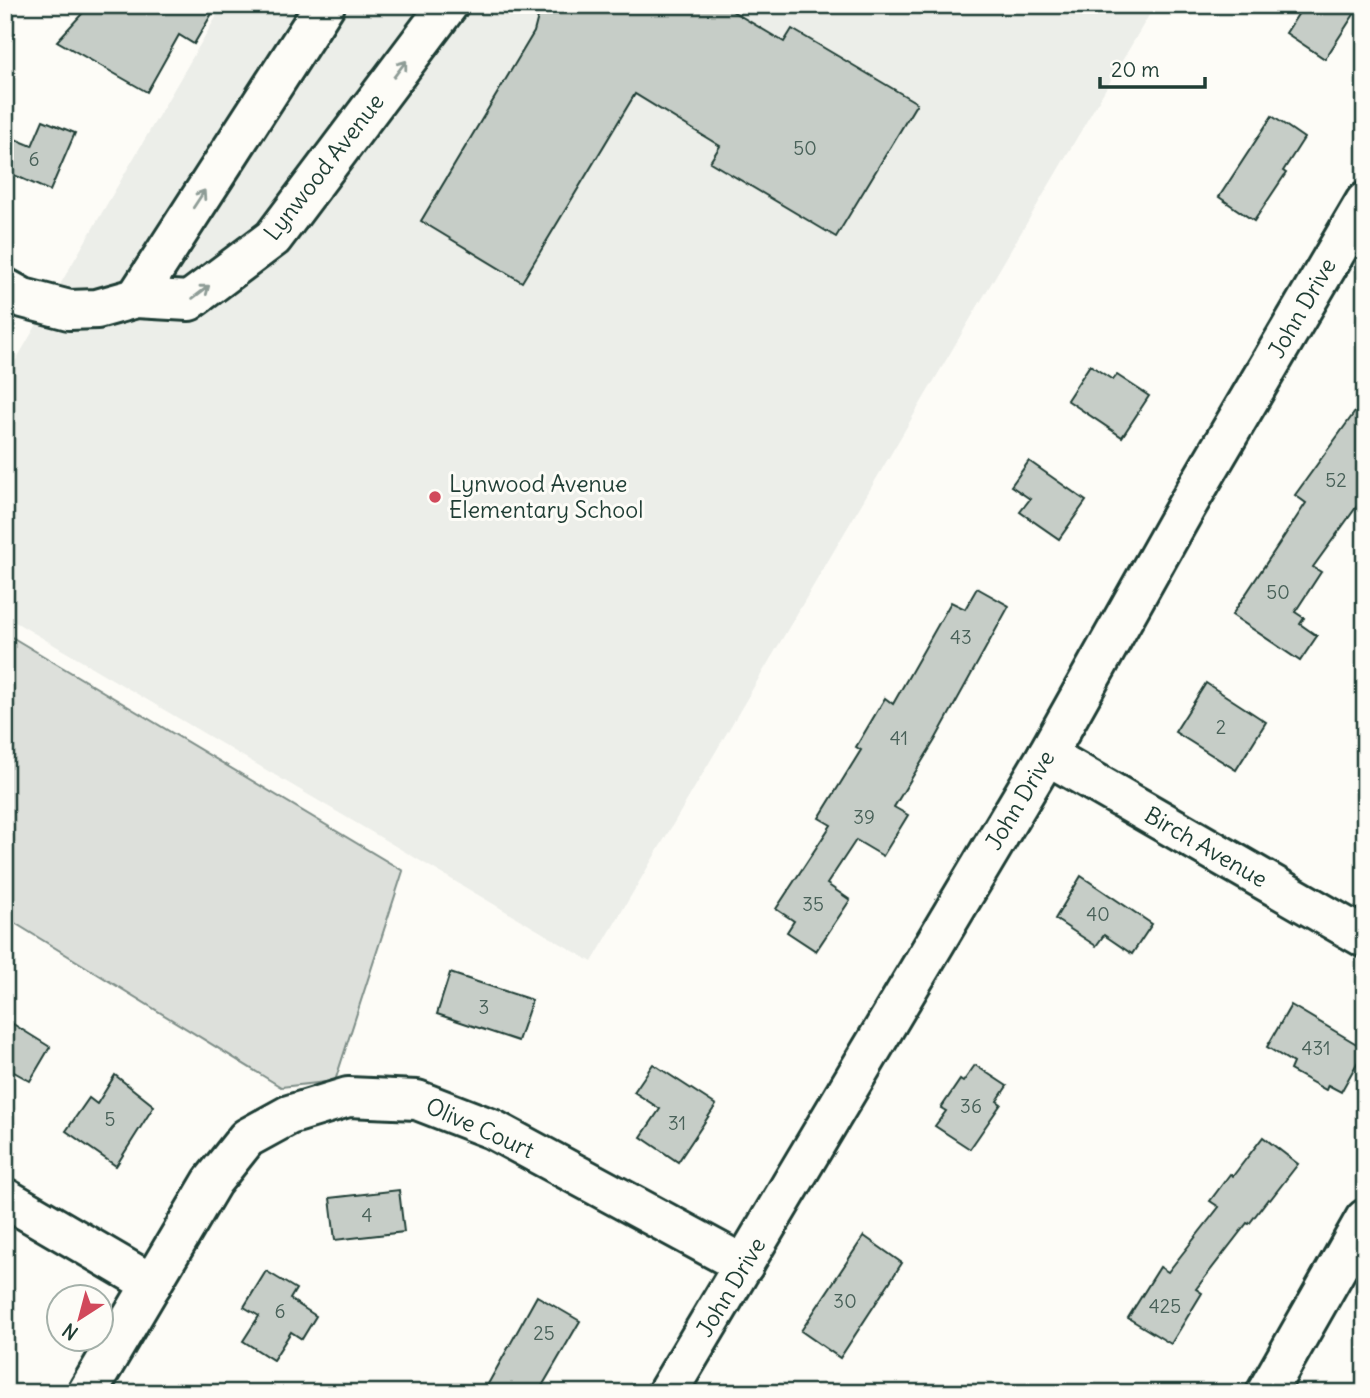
<svg xmlns="http://www.w3.org/2000/svg" width="1370" height="1398" font-family="Delius,sans-serif">
<rect width="100%" height="100%" fill="#fdfcf7"/>
<filter id="ink" filterUnits="userSpaceOnUse"><feTurbulence type="fractalNoise" baseFrequency=".0143" numOctaves="2"/><feDisplacementMap in="SourceGraphic" scale="14" xChannelSelector="R" yChannelSelector="G"/><feConvolveMatrix kernelMatrix="1 2 1 2 8 2 1 2 1" color-interpolation-filters="sRGB"/></filter>
<g filter="url(#ink)">
<path fill="#eceee9" d="M 223,5 L 1155,5 L 592,962 L 5,616 L 5,379 Z"/>
<path fill="#dde0db" stroke="#7e8e88" stroke-width="2" d="M 5,633 L 403,871 L 335,1081 L 281,1087 L 5,917 Z"/>
<g fill="#c6cdc7" stroke="#1f3d34" stroke-width="2">
<path d="M 90,5 L 217,5 L 194,44 L 179,35 L 147,92 L 57,41 Z"/>
<path d="M 541,5 L 722,5 L 784,42 L 792,29 L 917,103 L 836,237 L 710,162 L 720,146 L 635,94 L 522,282 L 421,221 L 534,32 Z"/>
<path d="M 1304,5 L 1360,5 L 1325,59 L 1286,33 Z"/>
<path d="M 1272,116 L 1304,138 L 1283,171 L 1286,173 L 1254,221 L 1219,197 Z"/>
<path d="M 43,120 L 75,133 L 50,191 L 5,171 L 5,135 L 32,146 Z"/>
<path d="M 1090,365 L 1113,380 L 1117,375 L 1149,396 L 1122,437 L 1067,400 Z"/>
<path d="M 1365,398 L 1365,495 L 1313,567 L 1321,572 L 1295,612 L 1304,618 L 1300,624 L 1317,636 L 1300,661 L 1232,615 L 1306,503 L 1295,495 Z"/>
<path d="M 1029,461 L 1086,501 L 1059,539 L 1020,512 L 1030,499 L 1011,486 Z"/>
<path d="M 977,588 L 1009,606 L 935,740 L 894,807 L 908,815 L 883,856 L 856,840 L 827,884 L 850,900 L 816,951 L 787,932 L 794,921 L 776,909 L 831,825 L 819,818 L 861,750 L 856,747 L 885,698 L 893,704 L 951,602 L 965,609 Z"/>
<path d="M 1206,683 L 1266,722 L 1236,770 L 1175,732 Z"/>
<path d="M 1081,876 L 1152,924 L 1132,954 L 1104,935 L 1096,946 L 1055,919 Z"/>
<path d="M 450,973 L 532,1000 L 518,1041 L 437,1014 Z"/>
<path d="M 1291,1005 L 1365,1049 L 1341,1092 L 1328,1085 L 1326,1090 L 1290,1070 L 1293,1063 L 1267,1047 Z"/>
<path d="M 5,1019 L 50,1047 L 30,1081 L 5,1067 Z"/>
<path d="M 653,1064 L 716,1105 L 678,1162 L 641,1137 L 660,1109 L 634,1092 Z"/>
<path d="M 975,1065 L 1007,1086 L 997,1101 L 1001,1104 L 970,1149 L 935,1126 L 946,1111 L 941,1108 L 960,1080 L 963,1082 Z"/>
<path d="M 115,1075 L 154,1106 L 116,1166 L 66,1131 L 89,1098 L 97,1104 Z"/>
<path d="M 1263,1137 L 1298,1164 L 1270,1200 L 1268,1199 L 1249,1224 L 1247,1223 L 1196,1289 L 1202,1293 L 1171,1344 L 1128,1318 L 1160,1267 L 1168,1272 L 1219,1207 L 1210,1201 L 1230,1174 L 1233,1176 Z"/>
<path d="M 399,1190 L 404,1232 L 335,1240 L 330,1198 Z"/>
<path d="M 864,1236 L 902,1263 L 840,1358 L 801,1331 Z"/>
<path d="M 266,1271 L 296,1289 L 290,1299 L 316,1316 L 302,1339 L 291,1332 L 273,1360 L 243,1341 L 259,1316 L 244,1307 Z"/>
<path d="M 537,1296 L 580,1321 L 538,1393 L 483,1393 Z"/>
</g>
<g fill="none" stroke-linecap="round" stroke-linejoin="round">
<g stroke="#1f3d34" stroke-width="44">
<g id="minor">
<path d="M 5,288 L 23,298 L 69,310 L 97,309 L 136,298 L 189,301 L 273,238 L 448,5"/>
<path d="M 136,298 L 325,5"/>
<path d="M 1047,755 L 1365,938"/>
<path d="M 5,1198 L 152,1284"/>
<path d="M 87,1393 L 212,1182 L 247,1138 L 289,1115 L 348,1097 L 417,1100 L 492,1129 L 744,1265"/>
<path d="M 667,1393 L 1047,755 L 1186,507 L 1365,202"/>
</g>
</g>
<g stroke="#1f3d34" stroke-width="44">
<path id="tertiary" d="M 1266,1393 L 1365,1219"/>
</g>
<use href="#minor" stroke="#fdfcf7" stroke-width="38"/>
<use href="#tertiary" stroke="#fdfcf7" stroke-width="38"/>
</g>
<defs><path id="oneway-shaft" d="M-6 0H5M1.5-3L5.5 0L1.5 3" fill="none" stroke-width="1.6" stroke-linecap="round" stroke-linejoin="round" transform="scale(1.75)"/></defs>
<g stroke="#8e9c96">
<use href="#oneway-shaft" transform="translate(400 69) rotate(-53)"/>
<use href="#oneway-shaft" transform="translate(199 199) rotate(-57)"/>
<use href="#oneway-shaft" transform="translate(201 292) rotate(-37)"/>
</g>
</g>
<circle fill="#d1495b" stroke="#fdfcf7" stroke-width="2.5" cx="435" cy="497" r="7"/>
<g text-anchor="middle" stroke-width="6" stroke-linejoin="round" paint-order="stroke">
<g font-size="19" fill="#496159">
<text x="805" y="155">50</text>
<text x="34" y="166">6</text>
<text x="1336" y="487">52</text>
<text x="1278" y="599">50</text>
<text x="961" y="644">43</text>
<text x="1221" y="734">2</text>
<text x="899" y="745">41</text>
<text x="864" y="824">39</text>
<text x="813" y="911">35</text>
<text x="1098" y="921">40</text>
<text x="484" y="1014">3</text>
<text x="1316" y="1055">431</text>
<text x="971" y="1113">36</text>
<text x="110" y="1126">5</text>
<text x="677" y="1130">31</text>
<text x="367" y="1222">4</text>
<text x="845" y="1308">30</text>
<text x="1165" y="1313">425</text>
<text x="280" y="1318">6</text>
<text x="544" y="1340">25</text>
</g>
<g font-size="23" fill="#1f3d34" stroke="#fdfcf7">
<text transform="translate(324 167) rotate(-52)" y="8">Lynwood Avenue</text>
<text transform="translate(1302 308) rotate(-60)" y="8">John Drive</text>
<text transform="translate(1020 800) rotate(-59)" y="8">John Drive</text>
<text transform="translate(1206 847) rotate(30)" y="8">Birch Avenue</text>
<text transform="translate(480 1128) rotate(24)" y="8">Olive Court</text>
<text transform="translate(731 1287) rotate(-59)" y="8">John Drive</text>
</g>
<g font-size="23" fill="#1f3d34" stroke="#fdfcf7" text-anchor="start">
<text x="449" y="492">Lynwood Avenue<tspan x="449" dy="26">Elementary School</tspan></text>
</g>
</g>
<rect width="1370" height="1398" fill="none" stroke="#fdfcf7" stroke-width="28"/>
<rect x="14" y="14" width="1342" height="1370" fill="none" stroke="#1f3d34" stroke-width="2.5" filter="url(#ink)"/>
<g transform="translate(80 1318) rotate(216)"><circle r="33" fill="#fdfcf7" stroke="#a4b0a9" stroke-width="2"/>
<path d="M0-5L12 26L0 18L-12 26Z" fill="#d1495b"/>
<text y="-10" font-size="19" font-weight="bold" text-anchor="middle" fill="#1f3d34">N</text>
</g>
<path d="M1100 77v10h105v-10" fill="none" stroke="#1f3d34" stroke-width="3.5"/>
<text x="1111" y="77" font-size="21" fill="#1f3d34" stroke="#fdfcf7" stroke-width="5" paint-order="stroke">20 m</text>
</svg>
